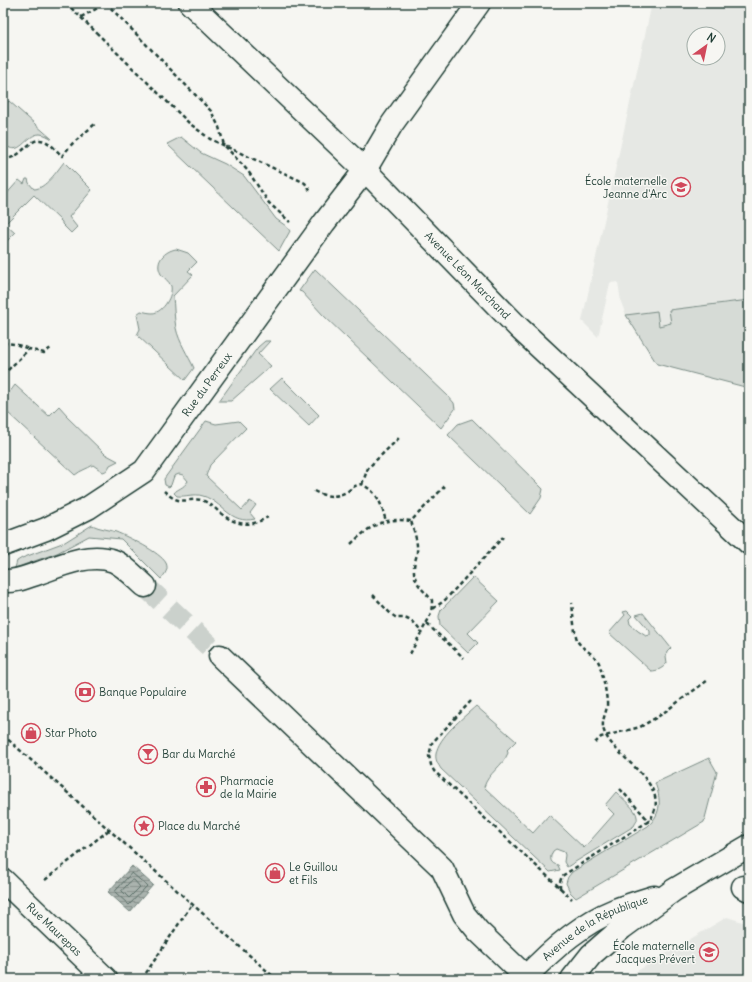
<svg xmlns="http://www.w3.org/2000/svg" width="752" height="982" font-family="Delius,sans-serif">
<defs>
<pattern id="water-rules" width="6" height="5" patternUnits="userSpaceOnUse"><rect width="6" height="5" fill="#aab3ae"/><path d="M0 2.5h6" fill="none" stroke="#8a938e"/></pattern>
</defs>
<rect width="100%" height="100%" fill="#f6f6f2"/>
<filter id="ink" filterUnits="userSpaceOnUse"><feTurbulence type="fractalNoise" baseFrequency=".025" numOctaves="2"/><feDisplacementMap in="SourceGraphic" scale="8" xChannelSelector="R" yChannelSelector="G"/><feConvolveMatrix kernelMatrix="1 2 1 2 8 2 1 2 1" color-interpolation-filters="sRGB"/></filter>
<g filter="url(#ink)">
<g fill="#e6e8e4" fill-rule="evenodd">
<path d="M 652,3 L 749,3 L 749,388 L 657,364 L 626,315 L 621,302 L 618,282 L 610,283 L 598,337 L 582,321 ZM 694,34 L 718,34 L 718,58 L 694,58 Z"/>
<path d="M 727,917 L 749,924 L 749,979 L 624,979 Z"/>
</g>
<g fill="#d6dbd6" stroke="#7a8c85">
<path d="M 9,101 L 52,139 C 49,137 44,134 40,134 C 25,134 20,160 3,143 L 3,107 Z"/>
<path d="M 181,137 L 201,153 L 225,164 L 244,176 L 276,219 L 286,226 L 290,231 L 279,251 L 167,144 Z"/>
<path d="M 64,162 L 92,190 L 69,217 L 77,227 L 71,233 L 62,224 L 62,222 L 34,195 L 5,224 L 15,233 L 6,242 L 5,241 L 3,243 L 3,198 L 19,180 L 24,184 L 26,179 L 28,179 L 29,183 L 34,189 C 45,189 57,171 64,162 Z"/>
<path d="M 176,249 L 188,253 L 197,262 L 188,271 L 193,275 L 173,296 C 174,306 174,317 176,328 C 179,342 188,355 194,368 L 185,380 L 137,335 L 140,329 L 137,314 L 141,311 C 145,312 149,313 153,313 C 163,312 173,296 171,286 C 169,281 164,278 161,274 C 154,261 165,251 176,249 Z"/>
<path d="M 315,269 L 448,396 L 454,403 L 455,409 L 441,428 L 323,315 L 302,292 L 299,291 Z"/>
<path d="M 749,300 L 749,388 L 657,364 L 626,315 L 657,311 L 659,326 L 671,323 L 669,310 Z"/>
<path d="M 265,341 L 270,341 L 258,354 L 271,366 L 231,401 L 219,401 L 258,347 Z"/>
<path d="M 282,378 L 319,415 L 309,426 L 270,389 Z"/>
<path d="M 15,385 L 49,416 L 59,406 L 67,415 L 66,416 L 105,454 L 118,461 L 110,465 C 108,469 107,471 103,472 L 93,465 C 87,469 81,470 75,475 L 7,412 L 4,405 L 6,397 Z"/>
<path d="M 472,419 L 543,489 L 541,498 L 530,514 L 448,435 L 458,424 Z"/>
<path d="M 206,421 L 216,424 L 239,421 L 246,428 L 210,465 L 206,476 L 242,510 L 250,501 L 256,505 L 250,513 L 255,519 C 230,525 223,502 203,496 C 194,493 186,497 177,496 L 174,493 C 178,488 183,489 188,481 L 183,475 L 179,474 L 174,476 L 171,485 L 169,487 L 165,485 L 164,479 Z"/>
<path d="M 92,525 C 100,529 108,529 116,532 C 128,537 160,552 166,563 C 169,569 165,574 161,579 L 121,539 L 89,536 L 57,553 L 15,568 L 17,561 L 22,558 L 65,542 Z"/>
<path d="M 473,577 L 499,601 L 468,633 L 478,643 L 468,653 L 440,626 L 439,616 L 441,610 Z"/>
<path d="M 627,611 L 632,616 L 629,619 L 630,624 L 638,631 L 646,636 L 650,635 L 650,631 L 636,615 L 643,613 L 671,648 L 667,652 L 666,656 L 667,663 C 663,668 658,671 651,671 L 609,633 L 625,615 L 623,612 Z"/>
<path d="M 476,706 L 516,741 L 507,750 L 508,753 C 503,766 488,773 484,787 L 533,833 L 549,815 L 584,848 L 614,814 L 605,805 L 616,792 C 622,798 637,810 637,817 C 638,821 635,823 634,826 L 567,867 L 564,862 L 565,855 L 564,852 L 556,849 L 553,851 C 549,858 550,864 558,865 L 560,870 L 550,872 L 441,769 C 438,764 435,760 436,754 C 438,737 464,717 476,706 Z"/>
<path d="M 709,758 L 717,772 L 704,822 L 576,898 L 570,892 L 566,883 L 568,877 L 572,872 L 648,826 C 662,813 661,799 655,783 Z"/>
</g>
<path fill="url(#water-rules)" stroke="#72847d" d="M 132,866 L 153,885 L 130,912 L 108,892 Z"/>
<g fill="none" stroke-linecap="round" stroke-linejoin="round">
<g stroke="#576c65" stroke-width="1">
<path d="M 132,873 L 147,886 L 129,905 L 115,892 Z"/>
<path d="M 132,880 L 134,880 L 140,887 L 129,898 L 122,891 Z"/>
</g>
<path stroke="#cbd1cc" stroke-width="22" stroke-dasharray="22 11" stroke-linecap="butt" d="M 145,586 L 220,656"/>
<g stroke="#1f3d34" stroke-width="25">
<g id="minor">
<path id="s1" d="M 3,545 L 46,529 L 88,508 L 144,471 L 324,223 L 365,170 L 392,124 L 479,3"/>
<path d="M 3,581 C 17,582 26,577 39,573 C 61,565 90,552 114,561 C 125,566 136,578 145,586"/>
<path d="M 220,656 L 442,868 L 464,914 L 478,931 L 526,977"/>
<path id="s2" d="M 3,880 L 106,979"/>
<path d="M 743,887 L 749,890"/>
</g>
</g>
<g stroke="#1f3d34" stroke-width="25">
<g id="major">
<path id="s3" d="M 190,3 L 365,170 L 519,328 L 749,543"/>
<path id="s4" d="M 524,979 C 549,952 580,924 615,910 C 628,905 641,901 654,897"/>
<path d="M 572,979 L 591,955 L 622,928 L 674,890 L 749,846"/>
</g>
</g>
<g stroke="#1f3d34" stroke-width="2.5" stroke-dasharray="4 3" stroke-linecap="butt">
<path d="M 66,3 L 189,123 L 210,139 L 299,180 L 305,183 L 311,192"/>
<path d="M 106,3 L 211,111 L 219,127 L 224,145 L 248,171 L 269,203 L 290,222"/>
<path d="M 81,17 L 96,9 L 102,3"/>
<path d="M 3,159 C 7,159 12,158 15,156 C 25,151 32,136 45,141 C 51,144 57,151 62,156 L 72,144 L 96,123"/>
<path d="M 3,343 L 15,344 L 29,349"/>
<path d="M 3,375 L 29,349 L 44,353 L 51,348"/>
<path d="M 362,484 L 368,468 L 399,438"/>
<path d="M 164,491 C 172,498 177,502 189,500 C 193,500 197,499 201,500 C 208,502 214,507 219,512 C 235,525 250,528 268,517"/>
<path d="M 314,491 C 325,497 337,498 348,491 C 353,487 356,485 362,484 C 380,495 380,502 386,521"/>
<path d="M 351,544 C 370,526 383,517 411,521 L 447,484"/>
<path d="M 373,595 C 379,601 390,615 397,618 C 399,618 402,618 404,618 C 412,620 417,626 421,632"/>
<path d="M 433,609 L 445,600 L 503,537"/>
<path d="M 427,624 L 464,658"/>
<path d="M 410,654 C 414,647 417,640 421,633 C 428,619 432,617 432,600 C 423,590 413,582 414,568 C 414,562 417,557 417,552 C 418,542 414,531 411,521"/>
<path d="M 471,701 L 432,743 L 429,756 L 431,765 L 434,771 L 572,899"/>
<path d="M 3,735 L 276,979"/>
<path d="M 595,743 L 601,737 L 640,727 L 659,716 L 708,680"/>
<path d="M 620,789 L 649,821"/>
<path d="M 45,880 L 109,830"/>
<path d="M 560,889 L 560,882 L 562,876 L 649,821 C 676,785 614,759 604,731 C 600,720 608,712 607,702 C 606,690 603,677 600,666 C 597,654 584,651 578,642 C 574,635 573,611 572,603"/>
<path d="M 142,979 L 192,904"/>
</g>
<use href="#minor" stroke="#f6f6f2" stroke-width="22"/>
<use href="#major" stroke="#f6f6f2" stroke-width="22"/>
</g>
</g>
<defs>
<g id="school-ring" transform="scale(1)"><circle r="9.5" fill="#f6f6f2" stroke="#d1495b" stroke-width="1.5"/><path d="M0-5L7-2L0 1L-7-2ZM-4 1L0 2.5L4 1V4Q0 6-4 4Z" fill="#d1495b"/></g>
<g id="bank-ring" transform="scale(1)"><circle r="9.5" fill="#f6f6f2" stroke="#d1495b" stroke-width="1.5"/><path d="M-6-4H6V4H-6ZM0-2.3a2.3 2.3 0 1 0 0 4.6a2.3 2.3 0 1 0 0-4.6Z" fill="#d1495b"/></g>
<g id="shop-ring" transform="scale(1)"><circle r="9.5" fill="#f6f6f2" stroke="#d1495b" stroke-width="1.5"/><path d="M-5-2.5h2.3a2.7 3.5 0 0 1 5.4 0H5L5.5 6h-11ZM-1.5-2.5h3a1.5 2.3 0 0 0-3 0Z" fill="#d1495b"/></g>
<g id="bar-ring" transform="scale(1)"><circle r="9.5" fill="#f6f6f2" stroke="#d1495b" stroke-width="1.5"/><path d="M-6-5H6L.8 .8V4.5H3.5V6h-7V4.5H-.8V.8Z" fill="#d1495b"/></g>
<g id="pharmacy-ring" transform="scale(1)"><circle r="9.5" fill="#f6f6f2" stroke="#d1495b" stroke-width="1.5"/><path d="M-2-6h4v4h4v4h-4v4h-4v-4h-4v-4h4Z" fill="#d1495b"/></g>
<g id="sight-ring" transform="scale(1)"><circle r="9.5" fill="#f6f6f2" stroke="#d1495b" stroke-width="1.5"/><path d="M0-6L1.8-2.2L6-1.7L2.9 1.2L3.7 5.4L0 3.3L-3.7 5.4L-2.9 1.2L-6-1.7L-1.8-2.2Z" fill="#d1495b"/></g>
</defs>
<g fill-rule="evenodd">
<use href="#school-ring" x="681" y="187"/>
<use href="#bank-ring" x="85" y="692"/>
<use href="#shop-ring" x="31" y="733"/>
<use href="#bar-ring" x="148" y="754"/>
<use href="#pharmacy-ring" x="206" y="787"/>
<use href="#sight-ring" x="144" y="826"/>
<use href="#shop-ring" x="275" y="873"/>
<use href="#school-ring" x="709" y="952"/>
</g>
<g text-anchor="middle" stroke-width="3" stroke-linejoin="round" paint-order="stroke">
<g font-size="11" fill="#1f3d34" stroke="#f6f6f2" text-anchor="start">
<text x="667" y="185" text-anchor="end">École maternelle<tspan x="667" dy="13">Jeanne d'Arc</tspan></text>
<text x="99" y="696">Banque Populaire</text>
<text x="45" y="737">Star Photo</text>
<text x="162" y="758">Bar du Marché</text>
<text x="220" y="785">Pharmacie<tspan x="220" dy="13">de la Mairie</tspan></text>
<text x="158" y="830">Place du Marché</text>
<text x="289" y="871">Le Guillou<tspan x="289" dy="13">et Fils</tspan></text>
<text x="695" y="950" text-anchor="end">École maternelle<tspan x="695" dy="13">Jacques Prévert</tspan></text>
</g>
<g font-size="11" fill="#1f3d34" stroke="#f6f6f2">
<text dy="4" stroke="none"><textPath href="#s3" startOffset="389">Avenue Léon Marchand</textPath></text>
<text dy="4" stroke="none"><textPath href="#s1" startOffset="267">Rue du Perreux</textPath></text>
<text dy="4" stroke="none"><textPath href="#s2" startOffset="71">Rue Maurepas</textPath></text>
<text dy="4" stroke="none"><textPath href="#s4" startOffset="89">Avenue de la République</textPath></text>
</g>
</g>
<rect width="752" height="982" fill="none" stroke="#f6f6f2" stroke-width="16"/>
<rect x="8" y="8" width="736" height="966" fill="none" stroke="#1f3d34" stroke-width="1.5" filter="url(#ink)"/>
<g transform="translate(706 46) rotate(33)"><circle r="19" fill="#f6f6f2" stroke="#a0aca6"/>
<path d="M0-3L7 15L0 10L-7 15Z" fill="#d1495b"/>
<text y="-6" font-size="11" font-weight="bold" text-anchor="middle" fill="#1f3d34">N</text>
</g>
</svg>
